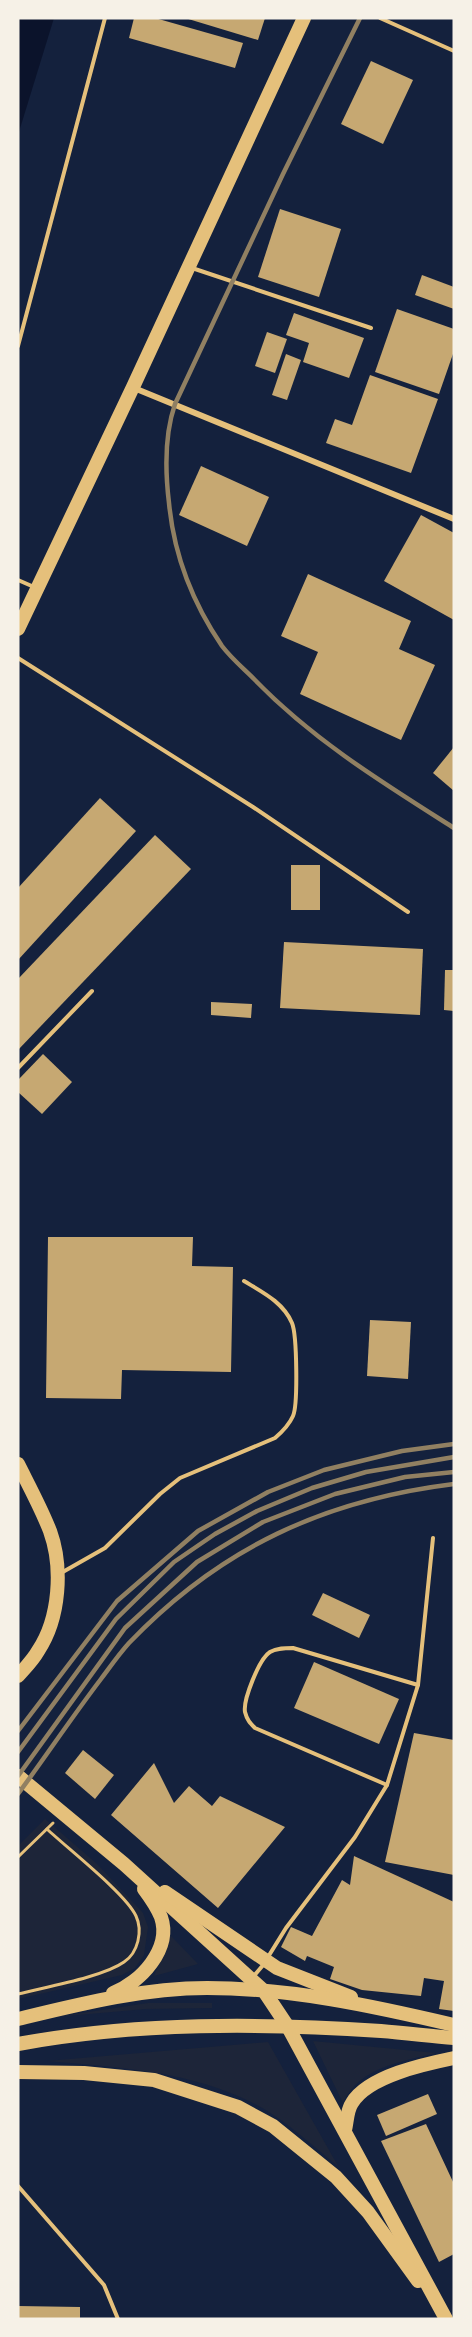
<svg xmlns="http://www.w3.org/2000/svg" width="472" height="2337" font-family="'Noto Sans',sans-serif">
<rect width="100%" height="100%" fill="#14213d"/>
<g fill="#1d2539">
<path d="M 45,1819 L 97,1864 L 143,1913 L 148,1927 L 144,1955 L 135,1968 L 122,1975 L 18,1999 L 18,1846 Z"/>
<path d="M 170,1935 L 198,1964 L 154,1976 Z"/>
<path d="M 148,2003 L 212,2003 L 212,2008 L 146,2009 L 55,2017 Z"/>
<path d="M 313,2041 L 436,2053 C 401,2062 359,2067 343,2103 Z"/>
<path d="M 268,2042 L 338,2166 C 315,2148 293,2127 269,2112 C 202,2071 122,2068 47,2061 Z"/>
</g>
<path fill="#0b132b" d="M 18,18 L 54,18 L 18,135 Z"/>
<g fill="#c6a872">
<path d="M 134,18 L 155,18 L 243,43 L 235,68 L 129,38 Z"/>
<path d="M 185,18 L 265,18 L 258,40 Z"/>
<path d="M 371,61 L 413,80 L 383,144 L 341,124 Z"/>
<path d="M 280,209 L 341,229 L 319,297 L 258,277 Z"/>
<path d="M 422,275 L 454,287 L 454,309 L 415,295 Z"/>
<path d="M 397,309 L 454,329 L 454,351 L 439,394 L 375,372 Z"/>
<path d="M 294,313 L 364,338 L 349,378 L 303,362 L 309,343 L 286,335 Z"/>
<path d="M 267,332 L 287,339 L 275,373 L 255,366 Z"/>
<path d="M 286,354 L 301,360 L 287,400 L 272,395 Z"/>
<path d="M 370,375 L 438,399 L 411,473 L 326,443 L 335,419 L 352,425 Z"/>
<path d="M 201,466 L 269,497 L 247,546 L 179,515 Z"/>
<path d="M 421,515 L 454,533 L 454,620 L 384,581 Z"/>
<path d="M 308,574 L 411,621 L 399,649 L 435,665 L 401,740 L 300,694 L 318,652 L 281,636 Z"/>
<path d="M 454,747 L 454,791 L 433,773 Z"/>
<path d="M 100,798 L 136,831 L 18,960 L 18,888 Z"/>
<path d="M 155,835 L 191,869 L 18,1050 L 18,979 Z"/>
<rect x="291" y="865" width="29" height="45"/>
<path d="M 284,942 L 423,949 L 420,1015 L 280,1008 Z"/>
<path d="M 445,970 L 454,970 L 454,1011 L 444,1010 Z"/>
<path d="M 211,1002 L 252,1004 L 251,1018 L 211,1015 Z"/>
<path d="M 43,1054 L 72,1082 L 42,1114 L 18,1092 L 18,1080 Z"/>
<path d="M 48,1237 L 193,1237 L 192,1266 L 233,1267 L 231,1372 L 122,1370 L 121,1399 L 46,1398 Z"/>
<path d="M 370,1320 L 411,1322 L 408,1379 L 367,1376 Z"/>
<path d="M 323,1593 L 370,1615 L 359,1638 L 312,1615 Z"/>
<path d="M 314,1662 L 399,1699 L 379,1744 L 294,1708 Z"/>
<path d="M 414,1733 L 454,1740 L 454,1875 L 385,1862 Z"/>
<path d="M 83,1750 L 114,1775 L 95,1799 L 65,1773 Z"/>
<path d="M 154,1763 L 174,1803 L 189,1786 L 212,1806 L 220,1796 L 285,1827 L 218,1908 L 111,1815 Z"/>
<path d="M 354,1856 L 454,1902 L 454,2011 L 439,2009 L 444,1981 L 424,1978 L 421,1996 L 362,1990 L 330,1979 L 334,1967 L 307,1956 L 305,1961 L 281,1947 L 291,1927 L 312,1936 L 342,1880 L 350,1885 Z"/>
<path d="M 428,2094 L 437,2114 L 386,2136 L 377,2115 Z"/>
<path d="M 426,2124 L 454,2184 L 454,2254 L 439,2262 L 381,2141 Z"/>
<path d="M 18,2306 L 80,2307 L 80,2319 L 18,2319 Z"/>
</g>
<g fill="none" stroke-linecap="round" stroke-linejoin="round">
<g stroke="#e5c07b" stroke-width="3">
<path d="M 18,1857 L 53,1823"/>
<path d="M 18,1994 C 45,1987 103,1977 124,1962 C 138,1953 143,1931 136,1916 C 126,1894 67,1848 47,1829"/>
</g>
<g stroke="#e5c07b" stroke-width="4">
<path d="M 380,18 L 454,51"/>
<path d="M 192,268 L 371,328"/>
<path d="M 18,346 L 105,18"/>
<path d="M 18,580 L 34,587"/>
<path d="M 18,658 L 253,807 L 408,912"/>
<path d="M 18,1068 L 92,991"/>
<path d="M 61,1573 L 105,1548 L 160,1494 L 180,1478 L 275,1438 C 282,1432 289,1425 293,1416 C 298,1405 297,1335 292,1323 C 283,1302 262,1292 244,1281"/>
<path d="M 387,1785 L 255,1728 C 250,1723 247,1720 245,1712 C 243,1700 259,1659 270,1652 C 277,1648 285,1648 293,1648 L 418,1685"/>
<path d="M 268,1957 L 286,1928 L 355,1837 L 387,1785 L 418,1685 L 433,1538"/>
<path d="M 253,1977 L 264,1964"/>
<path d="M 18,2186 L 104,2285 L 118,2319"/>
</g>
<path stroke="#e5c07b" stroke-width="6" d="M 134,388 L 454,519"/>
<g stroke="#e5c07b" stroke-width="14">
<path d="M 18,629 L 133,387 L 304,18"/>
<path d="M 18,1464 C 29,1486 41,1508 50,1531 C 63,1567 60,1618 38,1651 C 33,1660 25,1668 18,1676"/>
<path d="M 18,1776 L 124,1864 L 264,1991 L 288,2027 L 446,2319"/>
<path d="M 165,1892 L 277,1968 L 351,1997"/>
<path d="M 113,1993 C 140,1983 172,1949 161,1917 C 157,1907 150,1897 144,1889"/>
<path d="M 18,2019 C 80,2004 143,1988 207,1988 C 290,1988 373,2006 454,2025"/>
<path d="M 18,2044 C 137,2022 261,2023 381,2031 C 406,2033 430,2036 454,2038"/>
<path d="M 18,2072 L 84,2073 L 154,2080 L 238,2107 L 273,2126 L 336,2177 L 368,2212 L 418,2281"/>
<path d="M 345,2130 C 347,2122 347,2110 352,2103 C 368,2076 425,2064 454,2058"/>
</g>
<g stroke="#918062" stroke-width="4.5">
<path d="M 360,18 L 283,174 L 175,404 C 164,436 165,470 169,503 C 174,556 192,602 222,646 C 231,658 244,669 254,679 C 313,740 383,783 454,828"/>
<path d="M 18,1731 L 117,1601 L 198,1531 L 268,1492 L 324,1470 L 402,1451 L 454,1444"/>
<path d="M 18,1752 L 116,1619 L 174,1562 L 215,1534 L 257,1511 L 312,1488 L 366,1472 L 454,1457"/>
<path d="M 18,1776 L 125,1628 L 197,1562 L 263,1522 L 335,1494 L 405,1477 L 454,1472"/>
<path d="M 18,1794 C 46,1756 72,1717 101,1679 C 110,1667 119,1654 129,1643 C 220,1548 324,1500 454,1484"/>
</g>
</g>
<rect width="472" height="2337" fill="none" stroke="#f6f1e7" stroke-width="39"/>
</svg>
